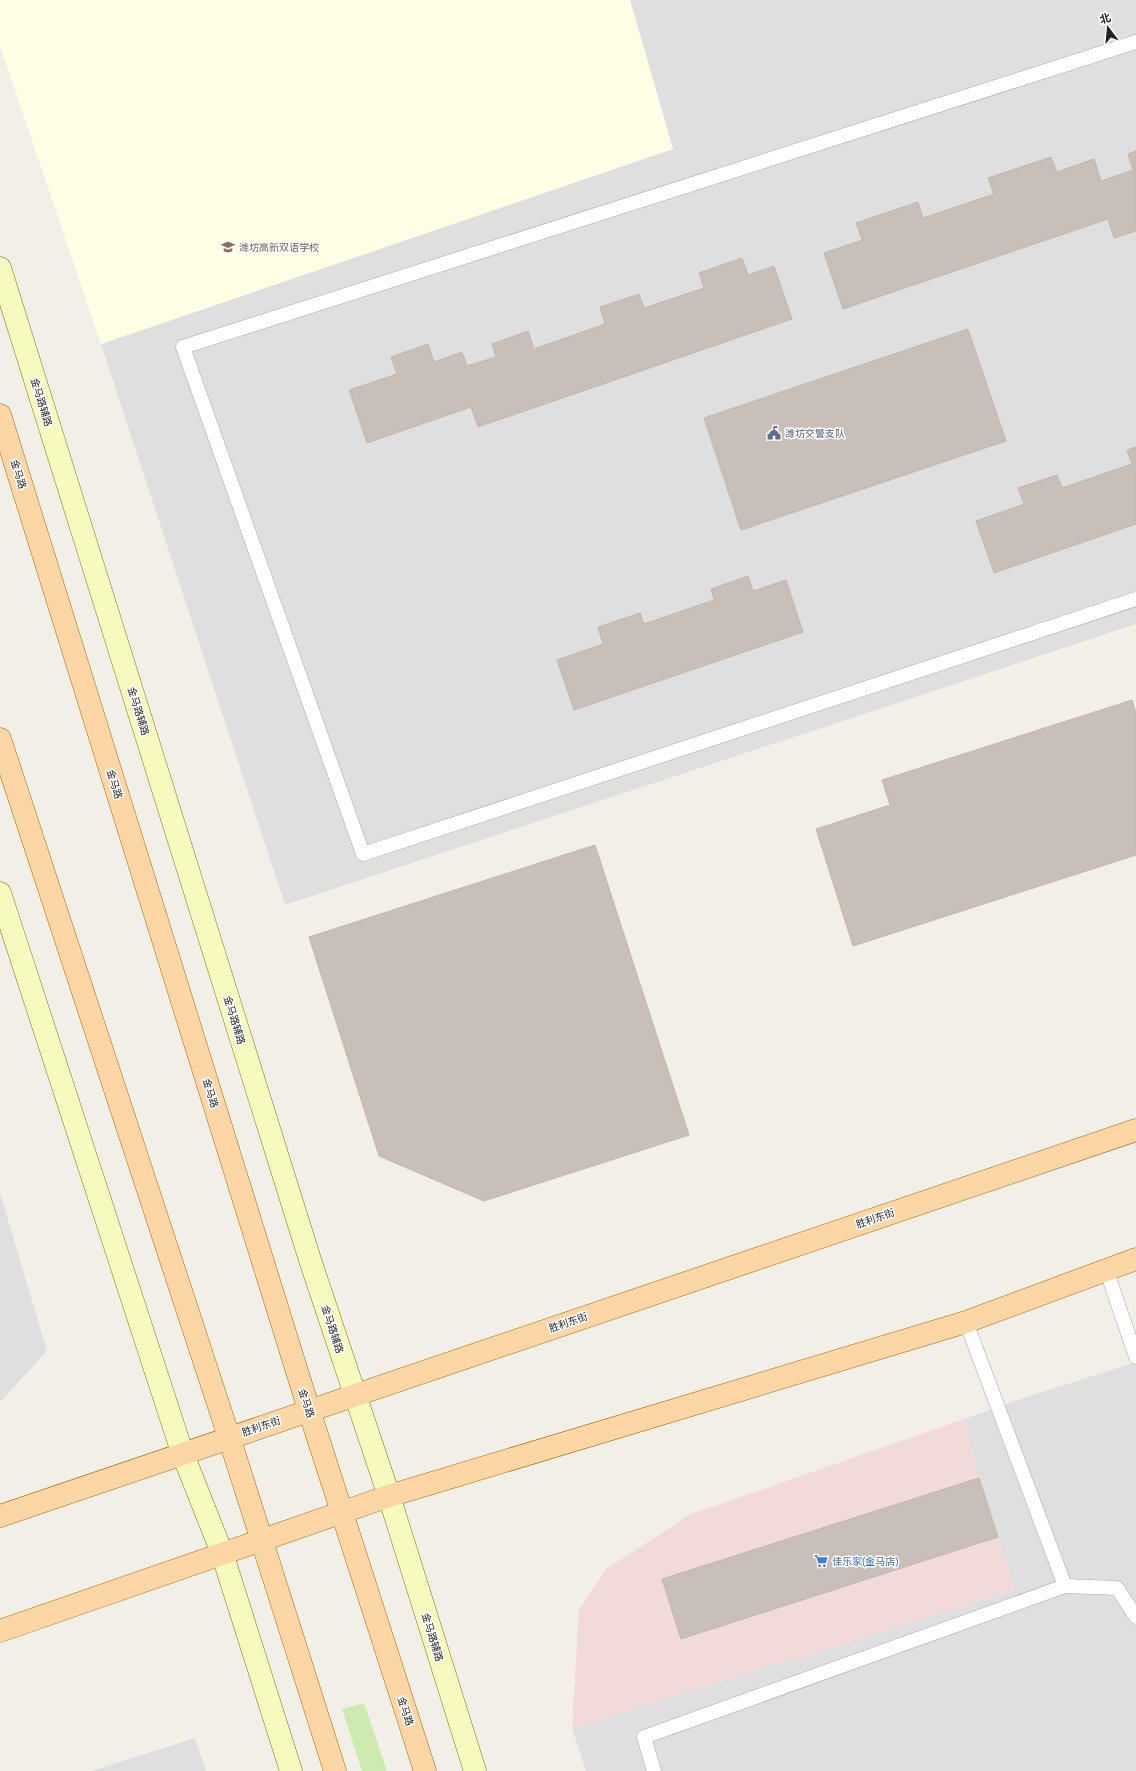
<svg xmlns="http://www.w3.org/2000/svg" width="1136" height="1771" font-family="Arial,'Noto Sans SC',sans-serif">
<rect width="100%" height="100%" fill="#f2efe9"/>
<g fill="#e0dfdf">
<path d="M 630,0 L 1136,0 L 1136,624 L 285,905 L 101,344 L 673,149 Z"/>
<path d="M 0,1193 L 47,1351 L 0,1402 Z"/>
<path d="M 1136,1362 L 1136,1771 L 586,1771 L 572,1728 L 1014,1590 L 979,1478 L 964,1419 L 1030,1396 Z"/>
<path d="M 195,1738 L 206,1771 L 91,1771 Z"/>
</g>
<path fill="#f2dad9" d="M 964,1419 L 979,1478 L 1015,1590 L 572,1728 L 579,1610 L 606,1569 L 689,1515 Z"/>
<path fill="#ffffe5" d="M 0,0 L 630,0 L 673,149 L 101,344 L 0,46 Z"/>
<path fill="#cdebb0" d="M 364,1703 L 387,1771 L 362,1771 L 342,1709 Z"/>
<g fill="#c7bfb8" stroke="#c4b6ab">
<path d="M 1136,151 L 1136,231 L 1114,238 L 1108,219 L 843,309 L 824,253 L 862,240 L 856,223 L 918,202 L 923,218 L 994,194 L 988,178 L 1051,157 L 1057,172 L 1094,159 L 1101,181 L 1133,170 L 1128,154 Z"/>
<path d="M 742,258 L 748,275 L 774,266 L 792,319 L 478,427 L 471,407 L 367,443 L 349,390 L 397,374 L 391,357 L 428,344 L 434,362 L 462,352 L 467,366 L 496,357 L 492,344 L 528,331 L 534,349 L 605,324 L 600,307 L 639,294 L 644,308 L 704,288 L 699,273 Z"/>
<path d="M 968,329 L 1006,441 L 741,530 L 704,418 Z"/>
<path d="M 1136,447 L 1136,524 L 994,573 L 976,521 L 1024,504 L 1018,488 L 1057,475 L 1062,488 L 1132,464 L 1127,450 Z"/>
<path d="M 748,576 L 753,591 L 786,580 L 803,632 L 574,710 L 557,660 L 603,644 L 598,627 L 640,613 L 644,624 L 714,600 L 711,589 Z"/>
<path d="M 1132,700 L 1136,713 L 1136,855 L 853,946 L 816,829 L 890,805 L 882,780 Z"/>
<path d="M 595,845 L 689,1135 L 484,1201 L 379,1156 L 309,937 Z"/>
<path d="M 979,1478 L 998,1537 L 681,1639 L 662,1579 Z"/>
</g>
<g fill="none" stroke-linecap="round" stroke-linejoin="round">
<g stroke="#a9a9a9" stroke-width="15">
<g id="lane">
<path d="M 1136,42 L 183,347 L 363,854 L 1136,599"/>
<path d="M 1106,1269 L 1136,1357"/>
<path d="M 966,1322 L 1065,1586"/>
<path d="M 654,1771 L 644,1737 L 1065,1586 L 1117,1588 L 1136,1617"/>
</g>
</g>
<g stroke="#707d05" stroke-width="23">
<g id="secondary">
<path d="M 0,268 L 311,1263 L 389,1496 L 475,1771"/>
<path d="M 0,893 L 182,1452 L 222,1553 L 291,1771"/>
</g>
</g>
<g stroke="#a06b00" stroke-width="23">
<g id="primary">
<path d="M 0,415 L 309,1410 L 425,1771"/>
<path d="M 0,739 L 229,1437 L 335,1771"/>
<path d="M 0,1516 L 1136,1130"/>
<path d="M 0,1631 L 389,1496 L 966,1322 L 1136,1259"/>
</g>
</g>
<use href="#lane" stroke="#fff" stroke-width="14"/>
<use href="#secondary" stroke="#f7fabf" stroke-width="22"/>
<use href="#primary" stroke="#fcd6a4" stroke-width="22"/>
</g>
<defs>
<g id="school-bare" transform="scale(1.08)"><path d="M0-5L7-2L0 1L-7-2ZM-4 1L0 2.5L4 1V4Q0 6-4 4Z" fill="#8d6e63" stroke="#fff" stroke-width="2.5" paint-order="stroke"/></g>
<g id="civic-bare" transform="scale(1.08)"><path d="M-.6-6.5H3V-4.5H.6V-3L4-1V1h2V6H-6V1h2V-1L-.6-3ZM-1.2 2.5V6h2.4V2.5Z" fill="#5c6f8a" stroke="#fff" stroke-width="2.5" paint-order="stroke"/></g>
<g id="supermarket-bare" transform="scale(1.08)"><path d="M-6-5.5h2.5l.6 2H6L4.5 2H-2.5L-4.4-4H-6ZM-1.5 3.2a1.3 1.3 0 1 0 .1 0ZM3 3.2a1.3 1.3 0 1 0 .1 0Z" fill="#3f7fe0" stroke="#fff" stroke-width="2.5" paint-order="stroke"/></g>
</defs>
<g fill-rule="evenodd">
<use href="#school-bare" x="228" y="247"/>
<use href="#civic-bare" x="774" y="433"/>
<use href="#supermarket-bare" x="821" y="1561"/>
</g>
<g text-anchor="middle" stroke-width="3" stroke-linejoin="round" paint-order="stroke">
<g font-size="10" fill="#785e54" stroke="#fff" text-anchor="start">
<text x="239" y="251">潍坊高新双语学校</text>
</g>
<g font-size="10" fill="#222" stroke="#fff">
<text transform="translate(42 402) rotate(73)" y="4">金马路辅路</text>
<text transform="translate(19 474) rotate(73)" y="4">金马路</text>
<text transform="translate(139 711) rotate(73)" y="4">金马路辅路</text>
<text transform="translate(115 784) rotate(73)" y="4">金马路</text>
<text transform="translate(235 1020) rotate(73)" y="4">金马路辅路</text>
<text transform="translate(211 1093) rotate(73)" y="4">金马路</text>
<text transform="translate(875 1218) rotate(-19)" y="4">胜利东街</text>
<text transform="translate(568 1322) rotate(-19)" y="4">胜利东街</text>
<text transform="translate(333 1329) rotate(72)" y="4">金马路辅路</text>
<text transform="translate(307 1403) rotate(72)" y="4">金马路</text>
<text transform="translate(261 1426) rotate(-19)" y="4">胜利东街</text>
<text transform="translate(433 1637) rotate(73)" y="4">金马路辅路</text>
<text transform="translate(406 1711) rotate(72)" y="4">金马路</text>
</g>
<g font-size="10" fill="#4e5e75" stroke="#fff" text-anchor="start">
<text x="785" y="437">潍坊交警支队</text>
</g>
<g font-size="10" fill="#366cbe" stroke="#fff" text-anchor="start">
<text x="832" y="1565">佳乐家(金马店)</text>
</g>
</g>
<g transform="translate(1108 28) rotate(344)" stroke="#ffffff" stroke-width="3" paint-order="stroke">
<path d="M0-3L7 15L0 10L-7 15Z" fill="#222222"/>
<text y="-6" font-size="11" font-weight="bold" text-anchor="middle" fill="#222222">北</text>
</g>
</svg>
